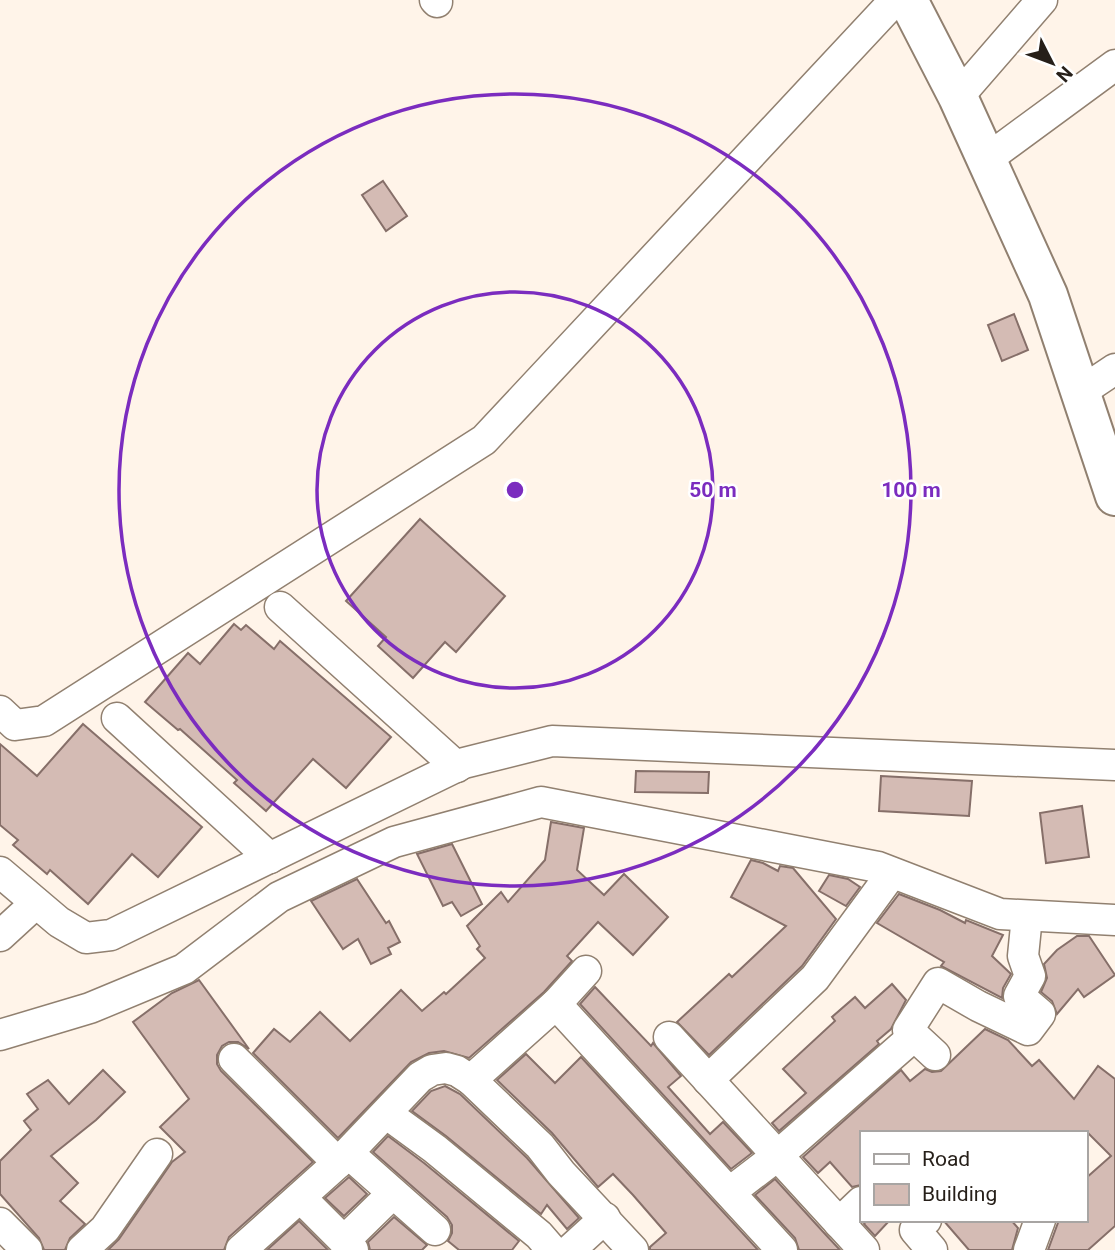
<svg xmlns="http://www.w3.org/2000/svg" width="1115" height="1250" font-family="Roboto,sans-serif">
<rect width="100%" height="100%" fill="#fff4e9"/>
<g fill="#d4bbb4" stroke="#866f69" stroke-width="2">
<path d="M 383,181 L 407,216 L 386,231 L 362,195 Z"/>
<path d="M 1014,314 L 1028,350 L 1002,361 L 988,325 Z"/>
<path d="M 420,519 L 505,596 L 456,652 L 445,642 L 413,678 L 378,646 L 386,637 L 346,601 Z"/>
<path d="M 234,624 L 241,630 L 246,625 L 274,649 L 280,641 L 391,737 L 346,788 L 313,759 L 266,811 L 234,783 L 237,780 L 180,729 L 178,730 L 145,702 L 188,653 L 200,664 Z"/>
<path d="M 83,724 L 202,827 L 158,877 L 132,854 L 88,904 L 50,870 L 47,874 L 13,845 L 18,840 L 0,825 L 0,744 L 37,776 Z"/>
<path d="M 636,771 L 709,772 L 708,793 L 635,792 Z"/>
<path d="M 881,776 L 972,781 L 969,816 L 879,811 Z"/>
<path d="M 1082,806 L 1089,857 L 1046,863 L 1040,813 Z"/>
<path d="M 551,822 L 584,828 L 577,870 L 604,895 L 624,874 L 668,917 L 633,955 L 598,922 L 567,956 L 572,961 L 544,992 L 469,1058 L 444,1051 L 429,1053 L 411,1062 L 338,1138 L 253,1053 L 274,1029 L 290,1042 L 320,1012 L 350,1041 L 401,990 L 422,1011 L 444,992 L 446,994 L 485,958 L 477,949 L 480,946 L 467,926 L 501,892 L 508,902 L 545,860 Z"/>
<path d="M 452,844 L 482,904 L 461,916 L 452,902 L 443,906 L 417,854 Z"/>
<path d="M 751,860 L 763,863 L 778,871 L 780,866 L 793,868 L 836,919 L 802,966 L 709,1055 L 677,1022 L 729,974 L 732,977 L 786,926 L 731,897 Z"/>
<path d="M 829,875 L 848,879 L 860,887 L 846,906 L 819,891 Z"/>
<path d="M 357,879 L 386,923 L 389,921 L 400,942 L 388,948 L 391,954 L 371,964 L 358,939 L 343,949 L 311,901 Z"/>
<path d="M 899,894 L 940,910 L 965,923 L 966,920 L 1003,935 L 992,956 L 1011,974 L 1003,988 L 1002,998 L 941,966 L 944,962 L 877,923 Z"/>
<path d="M 1077,936 L 1089,936 L 1115,975 L 1084,997 L 1078,989 L 1057,1014 L 1052,1001 L 1041,992 L 1047,978 L 1044,964 L 1057,950 Z"/>
<path d="M 199,980 L 249,1049 L 238,1042 L 229,1042 L 222,1046 L 217,1055 L 217,1064 L 221,1071 L 313,1162 L 229,1237 L 224,1250 L 108,1250 L 119,1239 L 172,1162 L 185,1152 L 160,1127 L 189,1099 L 133,1022 L 172,993 Z"/>
<path d="M 892,984 L 906,1000 L 891,1029 L 877,1041 L 879,1044 L 779,1131 L 772,1123 L 806,1093 L 783,1069 L 835,1021 L 832,1017 L 855,997 L 865,1008 Z"/>
<path d="M 595,987 L 651,1046 L 653,1043 L 681,1076 L 668,1087 L 710,1134 L 723,1122 L 752,1153 L 731,1169 L 580,1004 Z"/>
<path d="M 985,1029 L 1008,1040 L 1032,1066 L 1039,1060 L 1074,1099 L 1098,1066 L 1115,1079 L 1115,1226 L 1088,1250 L 1048,1250 L 1059,1220 L 1085,1220 L 1085,1179 L 1111,1156 L 1088,1133 L 861,1133 L 861,1185 L 852,1187 L 830,1162 L 818,1173 L 803,1157 L 901,1070 L 910,1081 L 925,1069 L 932,1072 L 941,1071 Z"/>
<path d="M 526,1054 L 555,1083 L 581,1057 L 758,1250 L 650,1250 L 650,1247 L 666,1233 L 633,1195 L 613,1174 L 598,1187 L 552,1133 L 497,1080 Z"/>
<path d="M 103,1070 L 125,1092 L 96,1120 L 51,1156 L 78,1183 L 60,1201 L 85,1224 L 70,1238 L 65,1250 L 44,1250 L 39,1238 L 0,1194 L 0,1161 L 31,1130 L 24,1121 L 38,1109 L 27,1094 L 48,1080 L 69,1104 Z"/>
<path d="M 445,1086 L 460,1094 L 527,1158 L 579,1218 L 567,1229 L 547,1205 L 541,1214 L 446,1136 L 412,1111 L 431,1091 Z"/>
<path d="M 388,1136 L 424,1163 L 519,1241 L 512,1250 L 459,1250 L 448,1241 L 452,1233 L 452,1225 L 447,1217 L 373,1152 Z"/>
<path d="M 349,1177 L 367,1194 L 344,1216 L 325,1198 Z"/>
<path d="M 775,1179 L 826,1235 L 840,1250 L 799,1250 L 795,1238 L 755,1195 Z"/>
<path d="M 394,1217 L 427,1245 L 422,1250 L 370,1250 L 368,1242 Z"/>
<path d="M 867,1220 L 890,1220 L 875,1236 L 864,1224 Z"/>
<path d="M 943,1220 L 1011,1220 L 1018,1228 L 1012,1250 L 969,1250 Z"/>
<path d="M 299,1221 L 328,1250 L 267,1250 Z"/>
</g>
<g fill="none" stroke-linecap="round" stroke-linejoin="round">
<g stroke="#918070" stroke-width="33">
<g id="minor">
<path d="M 435,0 L 437,2"/>
<path d="M 958,97 L 1042,0"/>
<path d="M 987,159 L 1115,65"/>
<path d="M 1079,393 L 1115,369"/>
<path d="M 280,607 L 457,767"/>
<path d="M 0,711 L 15,725 L 44,721 L 484,440 L 895,0"/>
<path d="M 117,718 L 270,858"/>
<path d="M 0,872 L 59,922 L 86,938 L 111,935 L 464,763 L 552,741 L 1115,765"/>
<path d="M 0,936 L 36,903"/>
<path d="M 556,1004 L 782,1250"/>
<path d="M 0,1035 L 90,1008 L 184,969 L 279,897 L 394,842 L 541,802 L 878,867 L 1000,914 L 1115,920"/>
<path d="M 669,1037 L 864,1250"/>
<path d="M 935,1055 L 908,1030 L 938,983 L 978,1006 L 1028,1030 L 1040,1014 L 1019,996 L 1030,976 L 1023,956 L 1027,916"/>
<path d="M 234,1059 L 338,1163"/>
<path d="M 471,1080 L 556,1004 L 586,971"/>
<path d="M 708,1080 L 815,978 L 892,873"/>
<path d="M 387,1114 L 435,1149 L 539,1235 L 552,1250"/>
<path d="M 348,1153 L 435,1230"/>
<path d="M 730,1192 L 777,1156 L 914,1036"/>
<path d="M 301,1198 L 353,1250"/>
<path d="M 926,1220 L 915,1230 L 932,1250"/>
<path d="M 0,1223 L 27,1250"/>
<path d="M 839,1223 L 861,1202"/>
<path d="M 344,1241 L 392,1194"/>
<path d="M 82,1250 L 105,1229 L 157,1154"/>
<path d="M 241,1250 L 338,1163 L 420,1077 L 432,1070 L 446,1068 L 457,1071 L 471,1080 L 540,1146 L 561,1173 L 633,1250"/>
<path d="M 570,1250 L 605,1218"/>
<path d="M 1029,1250 L 1040,1220"/>
</g>
</g>
<g stroke="#918070" stroke-width="42">
<path id="secondary" d="M 908,0 L 958,97 L 1048,295 L 1115,496"/>
</g>
<use href="#minor" stroke="#fff" stroke-width="30"/>
<use href="#secondary" stroke="#fff" stroke-width="38"/>
</g>
<g fill="none" stroke="#7b2cbf" stroke-width="3.5">
<circle cx="515" cy="490" r="198"/>
<circle cx="515" cy="490" r="396"/>
</g>
<circle cx="515" cy="490" r="10" fill="#7b2cbf" stroke="#fff" stroke-width="3.5"/>
<g font-size="21" text-anchor="middle" font-weight="bold" fill="#7b2cbf" stroke="#fff" stroke-width="5" stroke-linejoin="round" paint-order="stroke">
<text x="713" y="497">50 m</text>
<text x="911" y="497">100 m</text>
</g>
<rect x="860" y="1131" width="228" height="91" fill="#ffffff" stroke="#a8a5a3" stroke-width="2"/>
<rect x="874" y="1154" width="35" height="10" fill="#ffffff" stroke="#a8a5a3" stroke-width="2"/>
<text x="922" y="1166" font-size="21" fill="#261f19">Road</text>
<rect x="874" y="1184" width="35" height="21" fill="#d4bbb4" stroke="#a8a5a3" stroke-width="2"/>
<text x="922" y="1201" font-size="21" fill="#261f19">Building</text>
<g transform="translate(1052 63) rotate(132)" stroke="#ffffff" stroke-width="5" paint-order="stroke">
<path d="M0-5L12 26L0 18L-12 26Z" fill="#261f19"/>
<text y="-10" font-size="19" font-weight="bold" text-anchor="middle" fill="#261f19">N</text>
</g>
</svg>
